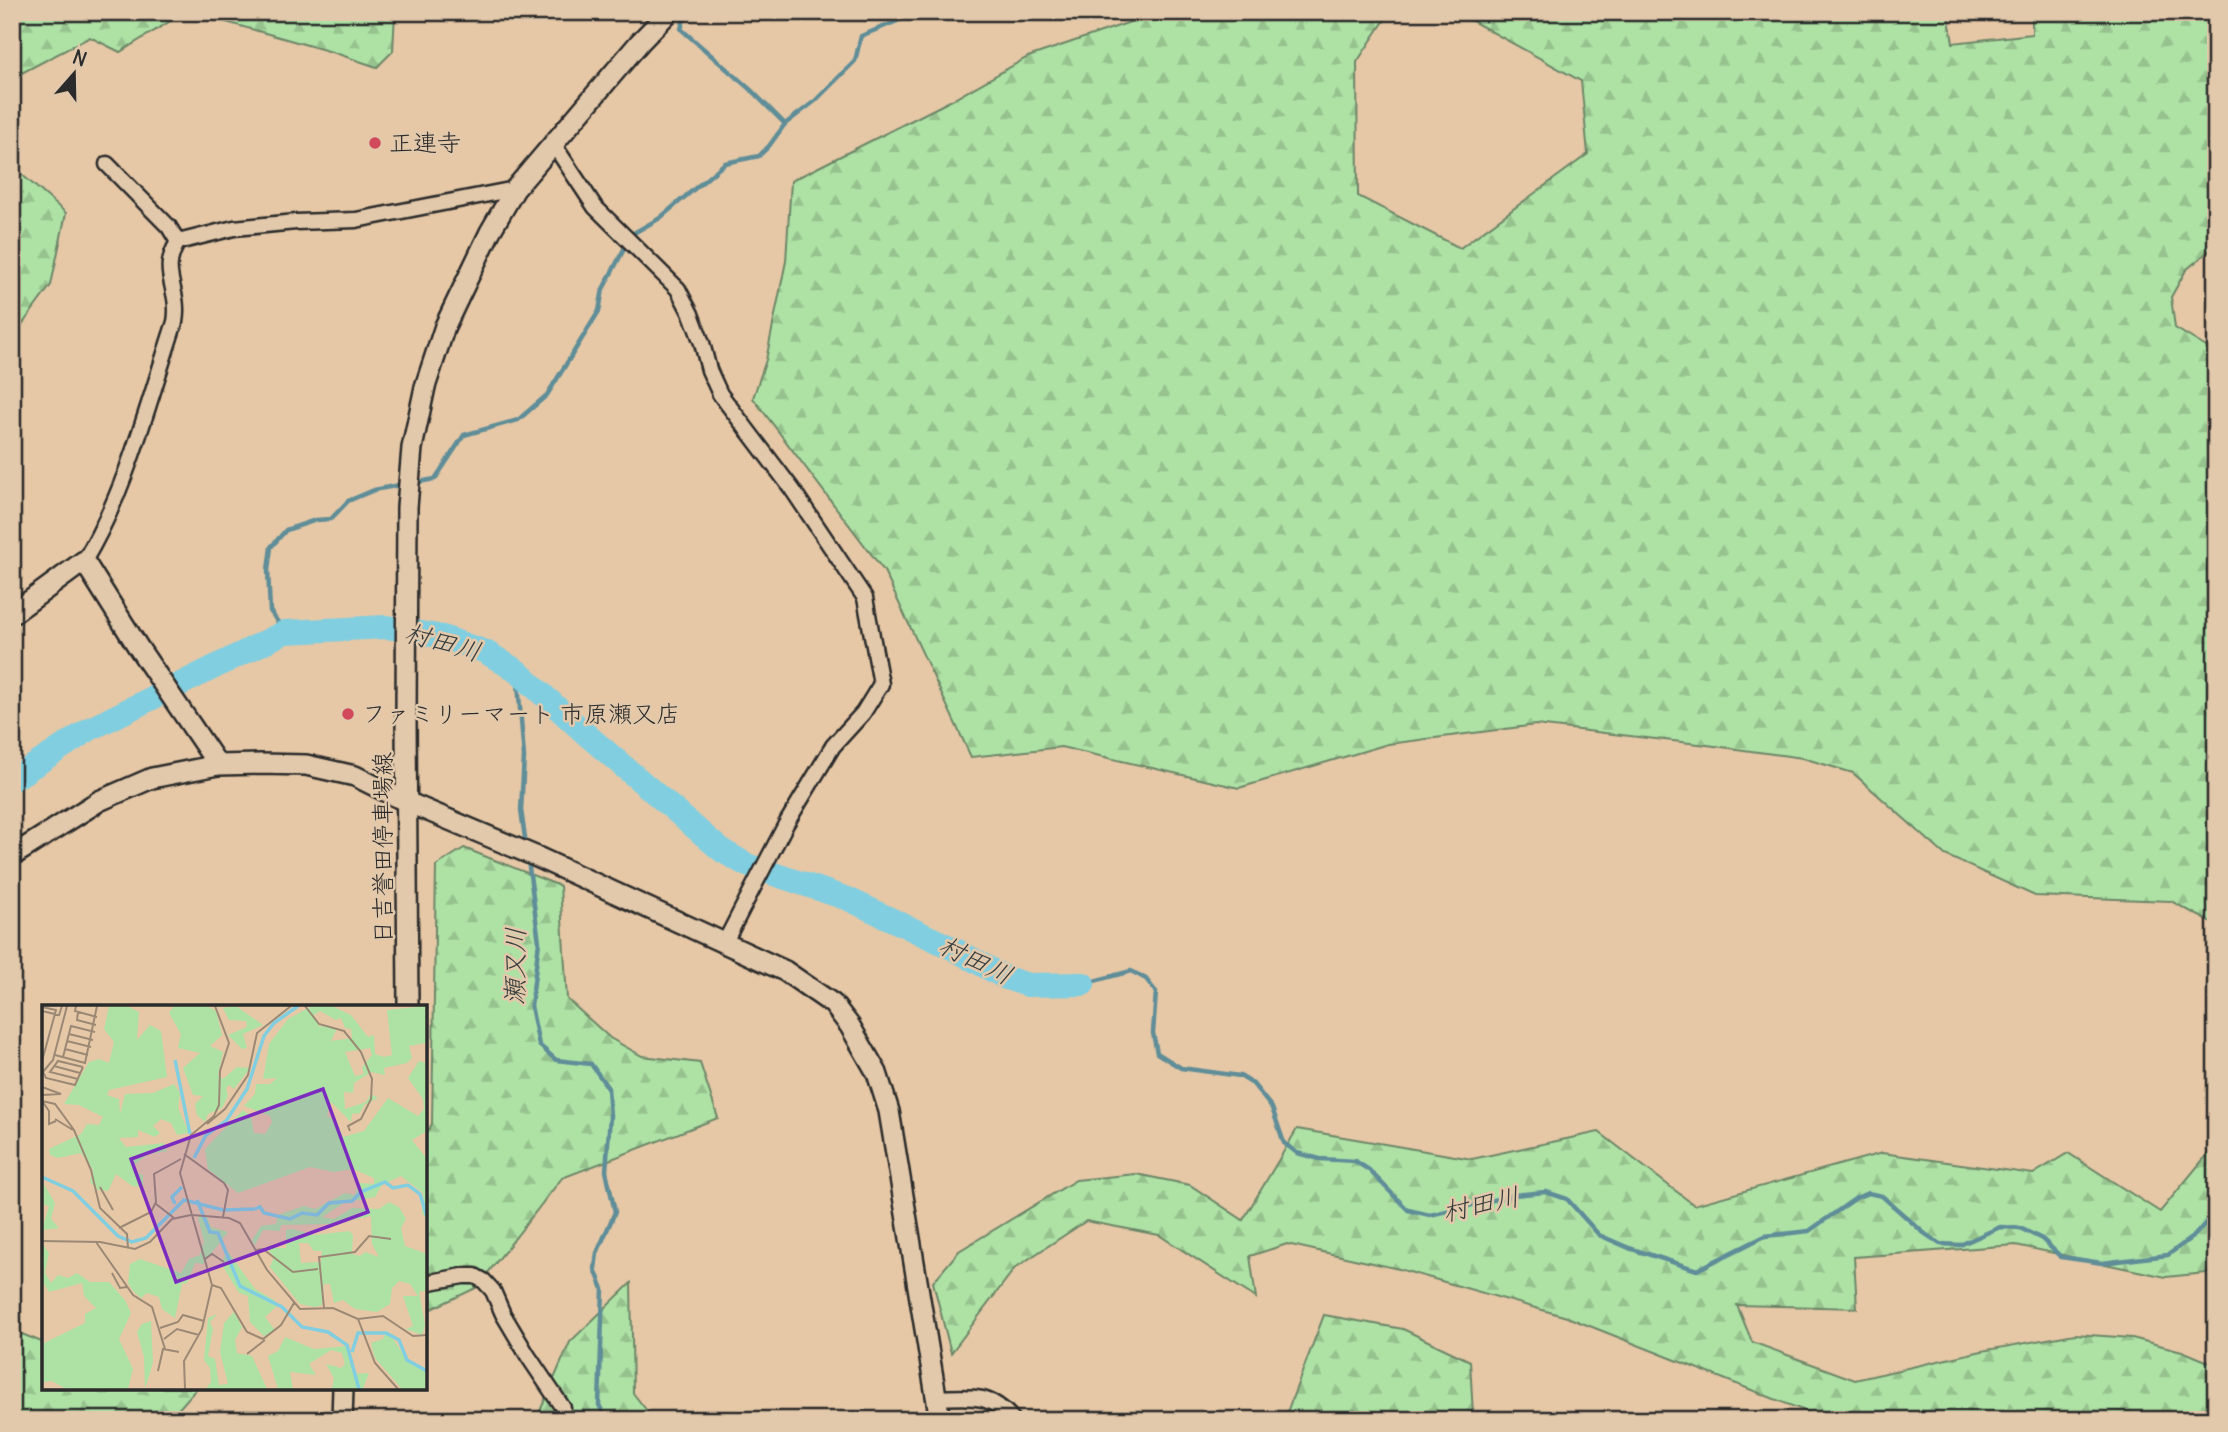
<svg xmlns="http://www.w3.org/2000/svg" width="2228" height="1432" font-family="Delius,'Klee One',sans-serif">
<defs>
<pattern id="forest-firs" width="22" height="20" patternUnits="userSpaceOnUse" patternTransform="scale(1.75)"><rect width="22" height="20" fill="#aee2a5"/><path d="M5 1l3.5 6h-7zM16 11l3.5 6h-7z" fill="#96c28e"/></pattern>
</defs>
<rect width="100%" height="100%" fill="#e6c8a6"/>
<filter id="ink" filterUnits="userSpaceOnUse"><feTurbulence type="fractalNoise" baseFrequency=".0143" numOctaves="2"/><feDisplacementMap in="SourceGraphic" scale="14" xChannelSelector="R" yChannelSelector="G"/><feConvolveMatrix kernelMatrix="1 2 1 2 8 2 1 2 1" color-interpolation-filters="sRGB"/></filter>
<g filter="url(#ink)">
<g fill="url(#forest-firs)" stroke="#6c8668" stroke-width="2">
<path d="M 12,12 L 185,12 L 120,52 L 90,37 L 12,78 Z"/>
<path d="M 191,12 L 395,12 L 393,51 L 377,67 L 332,52 Z"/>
<path d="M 1179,12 L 1390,12 L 1357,62 L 1358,196 L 1460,248 L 1588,154 L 1581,81 L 1456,12 L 1948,12 L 1953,43 L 2032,34 L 2032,12 L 2216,12 L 2216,245 L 2186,270 L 2171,297 L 2175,328 L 2216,353 L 2216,925 L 2171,901 L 2035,896 L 1945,855 L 1853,773 L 1803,758 L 1707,745 L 1536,725 L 1388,744 L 1239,788 L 1061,747 L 971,757 L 884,571 L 753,398 L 766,360 L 786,261 L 791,181 L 954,99 L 1028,57 L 1142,18 Z"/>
<path d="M 12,166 L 66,213 L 51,285 L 13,337 Z"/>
<path d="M 464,848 L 560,886 L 567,999 L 610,1038 L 642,1056 L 700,1063 L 718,1118 L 562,1178 L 476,1288 L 425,1312 L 425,1135 L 432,1124 L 436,866 Z"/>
<path d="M 1297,1129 L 1472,1159 L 1599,1132 L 1694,1205 L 1882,1153 L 2033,1174 L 2068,1153 L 2160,1212 L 2216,1144 L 2216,1272 L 2166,1277 L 2016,1245 L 1854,1257 L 1857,1308 L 1737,1305 L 1752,1342 L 1855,1380 L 1982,1351 L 2075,1334 L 2132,1338 L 2182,1351 L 2216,1365 L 2216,1420 L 1906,1420 L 1815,1415 L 1567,1317 L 1399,1269 L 1287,1244 L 1250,1256 L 1256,1298 L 1159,1235 L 1086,1221 L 1015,1268 L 951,1353 L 933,1282 L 959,1251 L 1076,1180 L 1136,1174 L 1190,1185 L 1243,1220 Z"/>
<path d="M 631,1283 L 633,1393 L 654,1420 L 536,1420 L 570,1342 Z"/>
<path d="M 1324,1315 L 1403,1329 L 1470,1361 L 1473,1415 L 1491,1420 L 1284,1420 Z"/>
<path d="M 12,1330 L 44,1343 L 44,1388 L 197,1388 L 169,1420 L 12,1420 Z"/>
</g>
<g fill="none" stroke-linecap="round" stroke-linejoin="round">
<g stroke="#5f8d98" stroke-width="4.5">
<path d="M 686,12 L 681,29 L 752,91 L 785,124"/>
<path d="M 413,483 L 435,479 L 464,435 L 518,420 L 547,395 L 599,311 L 603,289 L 632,234 L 660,218 L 725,163 L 759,156 L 769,146 L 785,124 L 815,101 L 855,61 L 861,36 L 919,12"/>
<path d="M 285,632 L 270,611 L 268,570 L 271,547 L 286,530 L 316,520 L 331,519 L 348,501 L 374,490 L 405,484"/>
<path d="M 517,671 L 524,757 L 521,810 L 526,845"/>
<path d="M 528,860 L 539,942 L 531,1006 L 539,1045 L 556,1060 L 591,1064 L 608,1088 L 610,1116 L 606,1171 L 615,1212 L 597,1253 L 595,1269 L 603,1289 L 599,1405 L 607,1420"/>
<path d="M 1083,984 L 1131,971 L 1146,979 L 1156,992 L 1153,1033 L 1157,1053 L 1181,1068 L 1240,1076 L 1253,1084 L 1272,1108 L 1284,1143 L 1297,1153 L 1320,1159 L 1355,1161 L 1369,1170 L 1408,1210 L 1430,1215 L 1514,1195 L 1546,1192 L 1567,1199 L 1599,1235 L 1629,1248 L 1697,1270 L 1765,1236 L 1809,1231 L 1856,1198 L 1868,1193 L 1882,1196 L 1924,1233 L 1940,1244 L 1960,1245 L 2000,1227 L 2020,1228 L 2042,1239 L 2061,1257 L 2102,1263 L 2168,1255 L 2195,1235 L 2216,1211"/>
</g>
<path stroke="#81cee0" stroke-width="24" d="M 12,780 L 90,729 L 285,632 L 387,627 L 443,637 L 486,652 L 517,671 L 587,735 L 721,850 L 747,865 L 848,899 L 954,949 L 1006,978 L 1028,985 L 1083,984"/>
<g stroke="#2b2b2b" stroke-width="19">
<g id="street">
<path d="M 554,145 L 595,207 L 678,289 L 691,314 L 702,343 L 709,370 L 720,394 L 792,489 L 865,598 L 881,684 L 863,713 L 833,746 L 786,824 L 725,942"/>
<path d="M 107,164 L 169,227 L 178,242"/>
<path d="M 84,561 C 127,490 149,400 175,322 C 181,288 158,273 178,242 L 234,228 L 296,222 L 356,220 L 515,189"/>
<path d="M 425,1283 L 463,1276 L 475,1276 L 484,1281 L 493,1291 L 503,1314 L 528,1356 L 563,1408"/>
<path d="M 937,1398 C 969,1397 990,1392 1013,1420"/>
</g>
</g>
<g stroke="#2b2b2b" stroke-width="24">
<g id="secondary">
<path d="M 12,614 L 84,561 L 138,647 L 218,765"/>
<path d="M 12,856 L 99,801 L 152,778 L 218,765 L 261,764 L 306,765 L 355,776 L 407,802 L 535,856 L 785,971 L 833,1004 L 850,1026 L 877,1073 L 889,1111 L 940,1420"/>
<path d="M 408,1007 L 406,720 L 407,507 L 412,448 L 425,387 L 445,326 L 490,232 L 515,189 L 640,42 L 669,12"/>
<path d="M 342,1420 L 343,1388"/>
</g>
</g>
<use href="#street" stroke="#e3c9ab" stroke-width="14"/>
<use href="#secondary" stroke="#e3c9ab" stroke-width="19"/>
</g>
</g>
<g fill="#d1495b" stroke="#e3c9ab" stroke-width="2.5">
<circle cx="375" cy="143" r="7"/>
<circle cx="348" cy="714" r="7"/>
</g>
<g text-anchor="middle" stroke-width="5" stroke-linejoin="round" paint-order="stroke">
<g font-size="24" fill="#2b2b2b" stroke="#e3c9ab" text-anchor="start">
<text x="389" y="151">正連寺</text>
<text x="362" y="722">ファミリーマート 市原瀬又店</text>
</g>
<g font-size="24" fill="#2b2b2b" stroke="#e3c9ab">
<text transform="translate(383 848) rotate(-90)" y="8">日吉誉田停車場線</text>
</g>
<g font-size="26" font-style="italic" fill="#343b3d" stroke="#e3c9ab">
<text transform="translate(443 642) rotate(16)" y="9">村田川</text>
<text transform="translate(976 960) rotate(26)" y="9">村田川</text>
<text transform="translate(515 966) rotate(-89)" y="9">瀬又川</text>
<text transform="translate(1481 1204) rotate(-12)" y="9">村田川</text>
</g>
</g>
<g transform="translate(42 1005)">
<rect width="385" height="385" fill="#e6c8a6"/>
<path d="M 67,1 L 85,1 L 97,7 L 95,35 L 108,20 L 119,26 L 125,72 L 67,85 L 65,90 L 77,94 L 78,109 L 83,89 L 111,88 L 132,79 L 138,88 L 136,103 L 147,128 L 135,130 L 129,118 L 119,114 L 111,121 L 118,128 L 113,132 L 96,125 L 96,132 L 77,133 L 84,142 L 122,138 L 125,146 L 106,149 L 92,160 L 93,167 L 101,170 L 101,182 L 90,181 L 74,169 L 66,186 L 56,185 L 48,177 L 51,165 L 39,148 L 16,153 L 8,150 L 7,144 L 39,129 L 45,119 L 57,120 L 61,112 L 37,100 L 22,99 L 47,57 L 57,54 L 67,58 L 72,37 L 62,24 ZM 132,1 L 165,1 L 174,6 L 180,30 L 168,41 L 181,47 L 176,70 L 181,74 L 195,62 L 208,63 L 192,84 L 187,80 L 184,83 L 186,91 L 180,103 L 166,109 L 163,117 L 155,110 L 153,99 L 161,91 L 151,90 L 141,63 L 158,48 L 136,43 L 139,29 L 127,8 ZM 194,1 L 221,20 L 201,29 L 205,43 L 200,44 L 186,30 L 205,22 L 204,16 L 187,15 L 181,3 ZM 270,1 L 290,1 L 309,10 L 326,32 L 332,30 L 333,49 L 342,52 L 350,50 L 345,5 L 385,1 L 385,43 L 384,38 L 367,41 L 370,53 L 365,58 L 342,63 L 343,70 L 329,67 L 312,78 L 311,88 L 302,87 L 303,104 L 324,97 L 329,89 L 336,93 L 322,100 L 318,108 L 310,109 L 309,117 L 289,97 L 285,111 L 294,115 L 301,132 L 322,126 L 346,93 L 376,111 L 382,104 L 381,94 L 366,73 L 377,56 L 385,58 L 385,126 L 370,135 L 385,154 L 385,213 L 380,209 L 381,188 L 359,171 L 340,180 L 333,192 L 302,198 L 280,212 L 292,214 L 310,203 L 337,204 L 347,197 L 357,202 L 364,214 L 359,223 L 363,241 L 385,249 L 385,285 L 377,287 L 383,320 L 380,330 L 364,324 L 371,321 L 361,291 L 376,291 L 368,279 L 357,276 L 350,283 L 348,299 L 335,307 L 313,304 L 301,295 L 292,298 L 288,279 L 282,279 L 280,300 L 273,302 L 258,299 L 228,262 L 232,252 L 225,243 L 244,243 L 244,225 L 251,224 L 272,230 L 307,226 L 311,230 L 310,249 L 318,251 L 323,247 L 337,252 L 330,239 L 329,211 L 290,219 L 239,220 L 238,226 L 221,225 L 213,240 L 210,235 L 219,221 L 234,219 L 236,210 L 262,201 L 273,204 L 303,188 L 313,190 L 317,178 L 332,179 L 332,173 L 311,164 L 292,167 L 268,162 L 196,188 L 166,164 L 163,144 L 201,105 L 209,111 L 212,128 L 223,129 L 230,117 L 228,111 L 202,101 L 213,89 L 214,79 L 228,79 L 235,73 L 221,74 L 227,39 L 246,14 ZM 278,6 L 294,15 L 299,13 L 303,23 L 309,24 L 310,33 L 289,36 L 295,23 L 277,21 L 272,10 ZM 328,43 L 330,50 L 320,62 L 322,69 L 313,71 L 303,47 ZM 257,238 L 266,238 L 272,246 L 280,246 L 279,257 L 259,258 ZM 0,176 L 13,198 L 9,214 L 17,223 L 0,225 L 7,201 L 0,199 ZM 156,212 L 165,212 L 169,222 L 186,227 L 161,259 L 153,258 L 145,278 L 140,279 L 133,313 L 120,304 L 117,292 L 105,288 L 99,293 L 91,286 L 86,278 L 88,259 L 98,254 L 139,268 L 147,254 L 158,250 L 162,237 ZM 0,238 L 7,248 L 3,268 L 9,278 L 16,270 L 26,273 L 35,268 L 48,277 L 67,277 L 83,295 L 89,308 L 77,334 L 91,364 L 86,384 L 24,384 L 10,376 L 0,377 L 0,339 L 43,318 L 43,309 L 54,303 L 42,291 L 40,278 L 7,287 L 0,276 ZM 184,244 L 213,284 L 232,295 L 235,301 L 223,312 L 233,325 L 222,331 L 208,317 L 206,291 L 197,288 L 180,260 ZM 192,307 L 200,322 L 193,335 L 195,348 L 210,351 L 225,384 L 164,384 L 169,377 L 168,363 L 162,355 L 166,313 L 175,309 L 168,317 L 171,324 L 166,351 L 173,354 L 177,380 L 186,379 L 178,347 L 182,318 ZM 109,316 L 111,358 L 103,384 L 102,352 L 95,327 L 100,319 ZM 345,325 L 366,356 L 385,364 L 385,384 L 360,384 L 333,353 L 329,338 L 341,334 ZM 243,332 L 272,344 L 306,341 L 310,363 L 316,369 L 327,368 L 321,384 L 290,384 L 292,373 L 284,359 L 299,363 L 303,359 L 300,348 L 289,345 L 267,359 L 274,370 L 248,367 L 251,384 L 236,384 L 226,351 L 236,346 Z" fill="#aee2a5" fill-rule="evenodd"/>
<path fill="none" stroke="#81cee0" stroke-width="3.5" d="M 133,55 L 148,129M 152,153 L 164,130 L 184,116 L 205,84 L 222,31 L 232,18 L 256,1M 0,172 L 31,186 L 76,231 L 90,237 L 104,233 L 142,195 L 181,205 L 213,204M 155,195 L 168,227 L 176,228 L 198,281 L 240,302 L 260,322 L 286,327 L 305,340 L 317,384M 133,199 L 130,192 L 140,182M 213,204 L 218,202 L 222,208 L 248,214 L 260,208 L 275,210 L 287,198 L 310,196 L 319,187 L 343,177 L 351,183 L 366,180 L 378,189 L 385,212M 310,347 L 316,328 L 344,328 L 357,335 L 365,355 L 385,366"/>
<path fill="none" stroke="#9b8975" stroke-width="2" d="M 34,1 L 33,6 L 55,12M 263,1 L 277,19 L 302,26 L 319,47 L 330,74 L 329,94 L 319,114 L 306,121 L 308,126M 0,2 L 14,5 L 0,56M 0,6 L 17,10 L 20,1M 36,7 L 35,15 L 54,20M 27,29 L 51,35M 25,36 L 49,42M 23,44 L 46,50M 13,50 L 43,58 L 55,1M 21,52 L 29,21 L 53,27M 12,61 L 38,68M 1,67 L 4,73 L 33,80 L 41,62M 0,68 L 11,55 L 25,1M 36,74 L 8,67 L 16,56 L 41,62M 0,82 L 19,89 L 0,90M 0,96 L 13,99 L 32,125 L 49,165 L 58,203 L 85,229 L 86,243M 0,96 L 7,106 L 7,119 L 14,116M 13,114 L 31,125M 165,119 L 183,104 L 206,70 L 215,28 L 249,1M 142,149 L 182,178 L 186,185 L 181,212M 58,182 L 71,205M 114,199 L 132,213M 150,210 L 187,213 L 198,218 L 225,265 L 258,304 L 291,303 L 316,314 L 333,358 L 356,384M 77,223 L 109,207 L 114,197 L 112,169 L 139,154M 0,236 L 58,237 L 93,244 L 108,237 L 130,214 L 149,210M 54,237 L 91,290 L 110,302 L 123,344M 214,245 L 221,244 L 251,267 L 276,264M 163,254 L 170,249 L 182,257M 70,268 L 78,283 L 85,282M 170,280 L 179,283 L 205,327 L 221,334 L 239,320 L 252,298M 282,303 L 277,252 L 313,247 L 327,231 L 349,234M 316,314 L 341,311 L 371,331 L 385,330M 118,323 L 136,317 L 141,310 L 162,316M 122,334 L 135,324 L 157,330M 205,349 L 223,335M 116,366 L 121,344 L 137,347M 143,384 L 142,356 L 160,324 L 170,280 L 138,168 L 149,130 L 172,111 L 177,100 L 178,66 L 187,38 L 173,1"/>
<path fill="#7b2cbf" fill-opacity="0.15" stroke="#7b2cbf" stroke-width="3.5" d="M 281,84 L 326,207 L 134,277 L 89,154 Z"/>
<rect width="385" height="385" fill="none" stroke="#2b2b2b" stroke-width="3.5"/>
</g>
<rect width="2228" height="1432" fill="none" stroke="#e3c9ab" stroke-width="42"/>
<rect x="21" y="21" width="2186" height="1390" fill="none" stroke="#2b2b2b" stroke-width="2.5" filter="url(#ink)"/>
<g transform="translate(74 74) rotate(20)" stroke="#e3c9ab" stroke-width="5" paint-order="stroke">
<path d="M0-5L12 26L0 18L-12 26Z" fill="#2b2b2b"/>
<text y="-10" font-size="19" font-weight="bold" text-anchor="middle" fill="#2b2b2b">N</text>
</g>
</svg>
